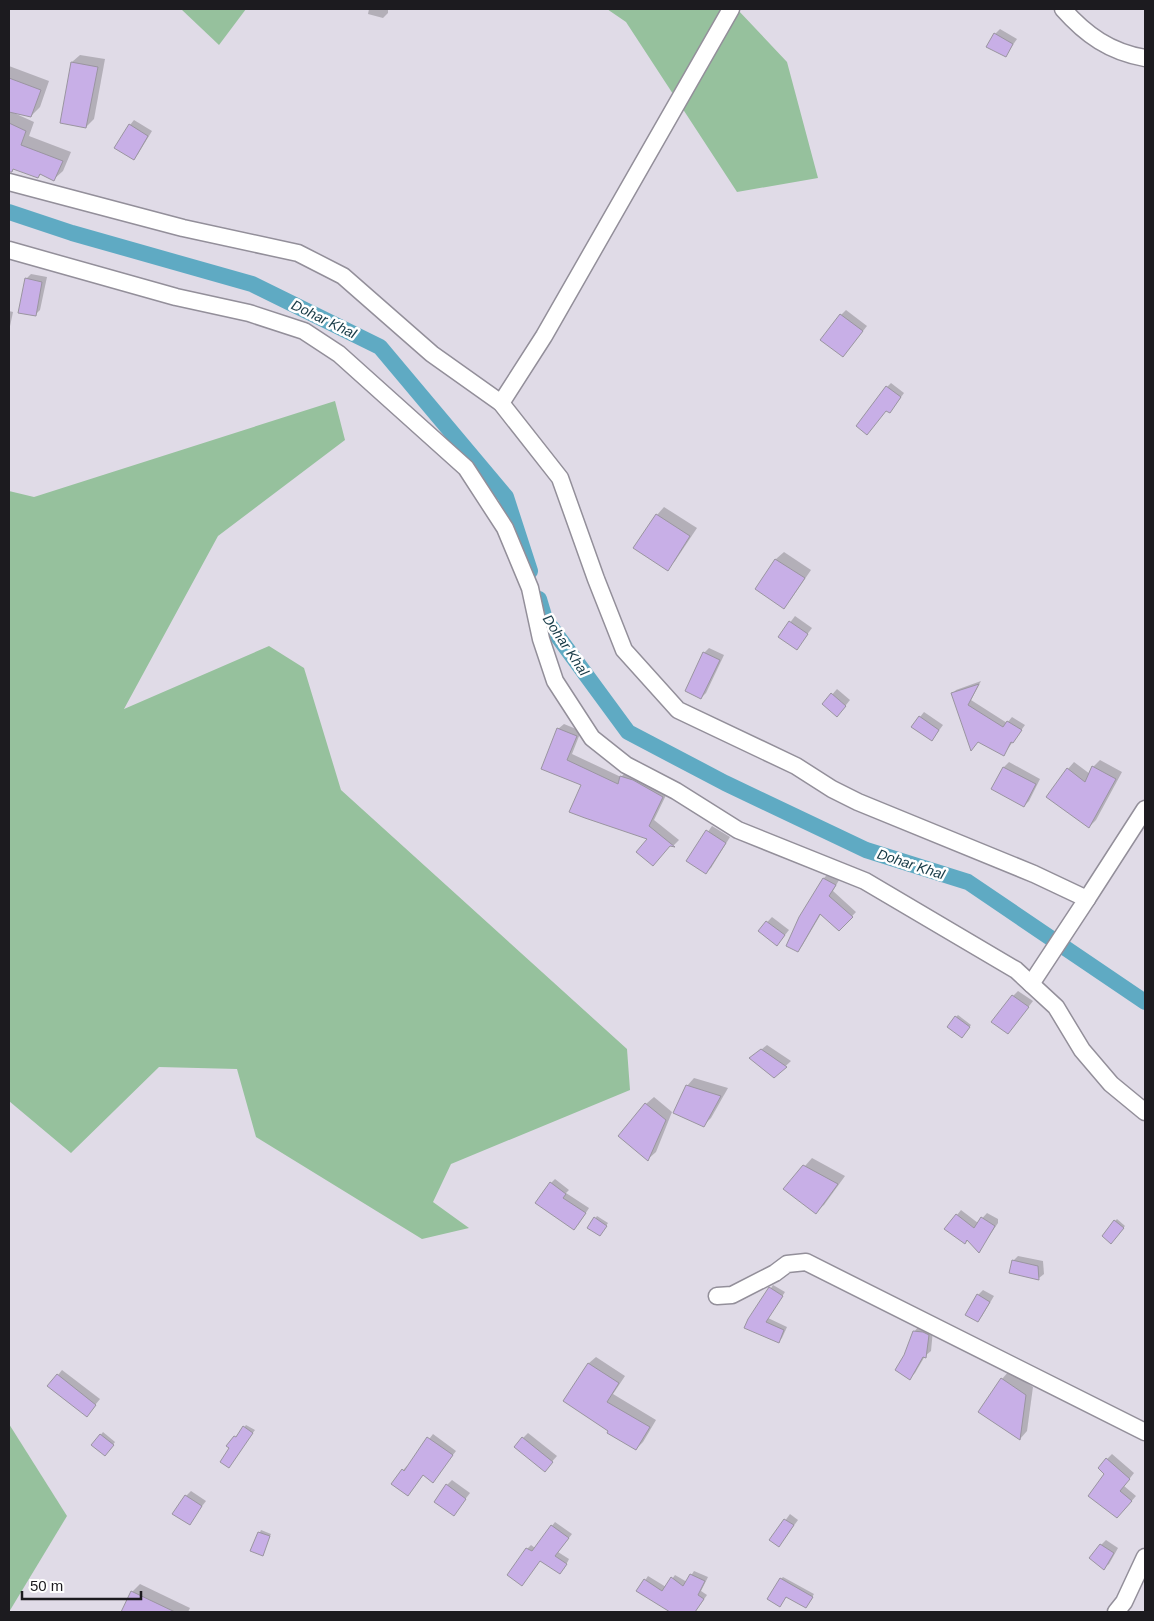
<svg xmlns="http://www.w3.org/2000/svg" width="1154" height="1621" font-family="Helvetica,sans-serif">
<rect width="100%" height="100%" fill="#e0dbe7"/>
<g fill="#96c19d">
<path d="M 181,9 L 246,9 L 219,45 Z"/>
<path d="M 607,9 L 737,9 L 787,62 L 818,178 L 737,192 L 626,22 Z"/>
<path d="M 335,401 L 345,440 L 218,536 L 124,709 L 269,646 L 304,668 L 341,790 L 627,1049 L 630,1090 L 451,1164 L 433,1202 L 469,1228 L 422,1239 L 256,1137 L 237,1069 L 159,1067 L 71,1153 L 9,1101 L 9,491 L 34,497 Z"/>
<path d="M 9,1424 L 67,1516 L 9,1612 Z"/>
</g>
<g fill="#0003">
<path d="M 369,9 L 388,9 L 388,13 L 383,18 L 368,14 Z"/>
<path d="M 1000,29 L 1017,39 L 1005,56 L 995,34 Z"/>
<path d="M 80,55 L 105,59 L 94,119 L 86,127 L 72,62 Z"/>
<path d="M 9,66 L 49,81 L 40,107 L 31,116 L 14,113 L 34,122 L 29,136 L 71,152 L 63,171 L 54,179 L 41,174 L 38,177 L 9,166 Z"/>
<path d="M 134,120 L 152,131 L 138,154 L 134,159 L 130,125 Z"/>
<path d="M 31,274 L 47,277 L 40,310 L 35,315 L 26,279 Z"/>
<path d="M 846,310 L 867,326 L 843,356 L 841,315 Z"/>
<path d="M 9,311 L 13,312 L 9,331 Z"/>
<path d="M 891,383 L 904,393 L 893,408 L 887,387 Z"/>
<path d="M 664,507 L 697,528 L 675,561 L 667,569 L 657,515 Z"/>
<path d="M 784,552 L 811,570 L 791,599 L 784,607 L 757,589 L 776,559 Z"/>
<path d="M 795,616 L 812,628 L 797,648 L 780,636 Z"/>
<path d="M 709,648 L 724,655 L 706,693 L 701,698 L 704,653 Z"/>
<path d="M 981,681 L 971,700 L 1007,723 L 1012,717 L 1025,725 L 1004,754 L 979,741 L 952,694 L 956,690 Z"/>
<path d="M 837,689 L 850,700 L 842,710 L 824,704 Z"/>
<path d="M 924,712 L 943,725 L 932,740 L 920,717 Z"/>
<path d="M 564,724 L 581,731 L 572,754 L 621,777 L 627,771 L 668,791 L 654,820 L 679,840 L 674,845 L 670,845 L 653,865 L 649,838 L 583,785 L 542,768 L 558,729 Z"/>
<path d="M 1100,760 L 1122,772 L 1096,820 L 1089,827 L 1068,769 L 1074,762 L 1090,774 L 1093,767 Z"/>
<path d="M 1009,762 L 1040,779 L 1029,801 L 1024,806 L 993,789 L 1004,767 Z"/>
<path d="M 712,826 L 730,837 L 711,868 L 706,872 L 688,861 Z"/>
<path d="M 828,874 L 839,880 L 833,891 L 856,912 L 839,930 L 821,914 L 802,946 L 798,951 L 800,917 L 824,878 Z"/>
<path d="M 772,917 L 789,930 L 781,940 L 759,931 Z"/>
<path d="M 1018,991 L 1033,1001 L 1012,1028 L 1013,996 Z"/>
<path d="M 958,1015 L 971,1025 L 964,1034 L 956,1017 Z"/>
<path d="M 767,1045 L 791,1061 L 774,1077 L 756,1054 Z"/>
<path d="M 694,1078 L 728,1088 L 711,1118 L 703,1126 L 687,1086 Z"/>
<path d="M 654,1097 L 672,1112 L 656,1152 L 648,1159 L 646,1104 Z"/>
<path d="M 812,1158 L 845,1176 L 824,1205 L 816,1212 L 785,1189 Z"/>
<path d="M 555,1179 L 569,1190 L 566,1193 L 589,1208 L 578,1225 L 551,1183 Z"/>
<path d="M 961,1210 L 978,1223 L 987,1213 L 998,1219 L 998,1223 L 979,1251 L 968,1240 L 965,1243 L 957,1215 Z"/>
<path d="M 597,1216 L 608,1223 L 601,1233 L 589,1228 Z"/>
<path d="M 1117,1219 L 1125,1226 L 1113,1240 L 1115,1221 Z"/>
<path d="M 1018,1256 L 1043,1261 L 1044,1274 L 1039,1278 L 1013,1261 Z"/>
<path d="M 773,1285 L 785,1292 L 768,1318 L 787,1327 L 782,1338 L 779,1341 L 746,1327 Z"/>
<path d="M 983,1290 L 994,1296 L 982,1316 L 978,1321 L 967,1314 L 978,1295 Z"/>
<path d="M 919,1326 L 933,1330 L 931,1351 L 925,1356 L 915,1373 L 910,1378 L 905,1356 L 914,1332 Z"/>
<path d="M 596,1357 L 625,1376 L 613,1394 L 656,1420 L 643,1442 L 636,1449 L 564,1400 L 589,1363 Z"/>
<path d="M 62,1370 L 100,1399 L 91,1410 L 58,1375 Z"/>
<path d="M 1009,1371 L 1033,1387 L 1027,1431 L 1020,1439 L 1002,1379 Z"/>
<path d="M 246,1425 L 255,1430 L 230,1464 L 230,1448 L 228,1446 Z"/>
<path d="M 103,1432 L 115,1442 L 107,1453 L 93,1445 Z"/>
<path d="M 528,1433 L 557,1456 L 549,1465 L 523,1438 Z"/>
<path d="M 433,1434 L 456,1451 L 433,1481 L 424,1474 L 408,1495 L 403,1470 L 407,1466 L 408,1467 Z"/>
<path d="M 1112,1454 L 1134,1473 L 1124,1486 L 1136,1496 L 1122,1512 L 1106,1473 L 1107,1459 Z"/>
<path d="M 452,1480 L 470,1493 L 454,1514 L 447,1485 Z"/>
<path d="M 191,1491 L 206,1501 L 189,1523 L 186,1496 Z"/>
<path d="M 790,1514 L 798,1520 L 779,1546 L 771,1540 Z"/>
<path d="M 555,1522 L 572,1534 L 558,1552 L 569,1559 L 564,1569 L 540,1560 L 509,1575 L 527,1549 L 531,1545 L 535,1548 Z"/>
<path d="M 261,1530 L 271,1534 L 262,1554 L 252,1550 Z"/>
<path d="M 1106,1540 L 1118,1548 L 1109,1564 L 1104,1568 L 1101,1545 Z"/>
<path d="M 694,1571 L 708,1577 L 701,1591 L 707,1595 L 695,1612 L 672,1612 L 638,1591 L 648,1576 L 666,1587 L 675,1575 L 687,1582 Z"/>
<path d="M 783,1577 L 814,1594 L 808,1604 L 787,1596 L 784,1600 L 781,1579 Z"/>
<path d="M 140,1584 L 190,1608 L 188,1612 L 122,1612 L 132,1592 Z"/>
</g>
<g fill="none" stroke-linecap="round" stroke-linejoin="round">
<g stroke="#5faac3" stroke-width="16">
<path d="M 9,212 L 72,233 L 252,284 L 380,347 L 506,497 L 530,571"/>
<path d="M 539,599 L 545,619 L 628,732 L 725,783 L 866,850 L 968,882 L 1145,1002"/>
</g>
</g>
<g fill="#c8afe7" stroke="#9a95a0">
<path d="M 994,33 L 1013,44 L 1006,57 L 986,47 Z"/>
<path d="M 71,62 L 98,67 L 86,128 L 60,123 Z"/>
<path d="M 9,78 L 41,90 L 31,117 L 9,112 Z"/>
<path d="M 9,123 L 26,131 L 21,145 L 63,161 L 54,181 L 40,174 L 38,178 L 13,169 L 12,172 L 9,172 Z"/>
<path d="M 129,124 L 148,136 L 134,160 L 114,148 Z"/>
<path d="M 25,278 L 42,282 L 36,316 L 18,313 Z"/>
<path d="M 840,314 L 863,331 L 843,357 L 820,340 Z"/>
<path d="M 886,386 L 901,397 L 890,413 L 886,411 L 867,435 L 856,426 Z"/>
<path d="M 656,514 L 690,536 L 668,571 L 633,548 Z"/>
<path d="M 775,559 L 805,578 L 784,609 L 755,589 Z"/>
<path d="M 789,621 L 808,634 L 797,650 L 778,637 Z"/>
<path d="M 703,652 L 720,660 L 701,699 L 685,691 Z"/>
<path d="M 979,684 L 968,705 L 1003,727 L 1007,721 L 1022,730 L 1013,743 L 1011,742 L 1004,756 L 978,742 L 971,751 L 951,693 Z"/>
<path d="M 831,693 L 846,706 L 837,717 L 822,704 Z"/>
<path d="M 919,716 L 939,730 L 932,741 L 911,727 Z"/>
<path d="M 557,728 L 577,736 L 567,760 L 618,784 L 620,776 L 633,780 L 663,797 L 649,826 L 675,847 L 670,846 L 653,866 L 636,852 L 647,839 L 585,818 L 569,812 L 581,785 L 541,769 Z"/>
<path d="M 1092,766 L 1116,779 L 1089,828 L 1046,797 L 1067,768 L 1085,782 Z"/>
<path d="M 1003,767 L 1036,784 L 1024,807 L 991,789 Z"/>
<path d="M 706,830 L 726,843 L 706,874 L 686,861 Z"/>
<path d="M 823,878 L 836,885 L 829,896 L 853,917 L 839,931 L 820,914 L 798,952 L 786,946 L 799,917 Z"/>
<path d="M 766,921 L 785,935 L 777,946 L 758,931 Z"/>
<path d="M 1012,995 L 1029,1007 L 1008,1034 L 991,1022 Z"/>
<path d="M 955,1016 L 970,1027 L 962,1038 L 947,1027 Z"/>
<path d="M 761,1049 L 787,1067 L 774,1078 L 749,1058 Z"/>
<path d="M 686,1085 L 721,1096 L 704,1127 L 673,1113 Z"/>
<path d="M 645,1103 L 666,1120 L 648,1161 L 618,1136 Z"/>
<path d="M 803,1165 L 838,1184 L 816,1214 L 783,1189 Z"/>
<path d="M 550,1182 L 566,1194 L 563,1198 L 586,1213 L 574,1230 L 535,1203 Z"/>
<path d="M 956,1214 L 974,1228 L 981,1217 L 995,1226 L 979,1253 L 967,1240 L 965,1244 L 944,1229 Z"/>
<path d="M 594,1217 L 607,1226 L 600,1236 L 587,1228 Z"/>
<path d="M 1114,1220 L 1124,1228 L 1111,1244 L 1102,1236 Z"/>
<path d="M 1012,1260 L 1038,1266 L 1039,1280 L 1009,1273 Z"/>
<path d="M 769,1287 L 783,1296 L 766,1322 L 784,1330 L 779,1343 L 744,1328 L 748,1319 Z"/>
<path d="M 977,1294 L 990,1302 L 978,1322 L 965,1315 Z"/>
<path d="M 913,1331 L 923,1332 L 929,1335 L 926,1358 L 923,1357 L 910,1380 L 895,1370 L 904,1355 Z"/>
<path d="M 588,1363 L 619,1383 L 607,1402 L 650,1427 L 636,1450 L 607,1433 L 608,1431 L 563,1401 Z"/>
<path d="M 57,1374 L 96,1405 L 87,1417 L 47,1386 Z"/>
<path d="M 1001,1378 L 1026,1395 L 1020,1440 L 978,1412 Z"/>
<path d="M 243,1426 L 253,1433 L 229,1468 L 220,1462 L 229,1448 L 226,1446 L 234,1436 L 236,1437 Z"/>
<path d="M 100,1434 L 114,1445 L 105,1456 L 91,1445 Z"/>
<path d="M 427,1437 L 453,1455 L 433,1483 L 423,1475 L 408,1496 L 391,1484 L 402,1469 L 404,1471 Z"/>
<path d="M 522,1437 L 553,1462 L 545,1472 L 514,1447 Z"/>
<path d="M 1106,1458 L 1130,1479 L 1120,1491 L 1132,1501 L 1117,1518 L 1088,1496 L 1104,1474 L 1098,1468 Z"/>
<path d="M 446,1484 L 466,1499 L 454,1516 L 434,1502 Z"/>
<path d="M 185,1495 L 202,1506 L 190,1525 L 172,1514 Z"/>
<path d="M 784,1519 L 794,1525 L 779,1547 L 769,1540 Z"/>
<path d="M 551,1525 L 569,1538 L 555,1556 L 567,1564 L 560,1574 L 540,1561 L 522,1586 L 507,1575 L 526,1548 L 532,1551 Z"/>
<path d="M 258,1532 L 270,1536 L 263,1556 L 250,1551 Z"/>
<path d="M 1100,1544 L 1114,1553 L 1104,1570 L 1089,1558 Z"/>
<path d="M 690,1574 L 705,1581 L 698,1595 L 704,1599 L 695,1612 L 670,1612 L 636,1591 L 644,1579 L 662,1591 L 671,1577 L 683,1586 Z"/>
<path d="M 780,1578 L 813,1597 L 806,1608 L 786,1597 L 780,1607 L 767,1599 Z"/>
<path d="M 131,1591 L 175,1612 L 121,1612 Z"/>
</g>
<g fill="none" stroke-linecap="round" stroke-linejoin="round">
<g stroke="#938f9a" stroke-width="19">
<g id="minor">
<path d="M 1063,9 C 1086,35 1110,52 1145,58"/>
<path d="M 9,182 L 183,228 L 298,253 L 343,276 L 432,354 L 501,403 L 560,478 L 596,579 L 624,650 L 678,710 L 796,766 L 832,789 L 858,802 L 1034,874 L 1087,899 L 1031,984"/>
<path d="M 9,250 L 176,297 L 249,313 L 304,331 L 339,354 L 466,468 L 505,528 L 530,588 L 541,639 L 555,681 L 592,738 L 626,765 L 676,791 L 738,830 L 865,881 L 1016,970 L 1056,1007 L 1082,1050 L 1111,1084 L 1145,1112"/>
<path d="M 501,403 L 544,336 L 731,9"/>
<path d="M 1087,899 L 1145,809"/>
<path d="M 717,1296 L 732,1295 L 775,1273 L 787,1264 L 806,1262 L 1145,1432"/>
<path d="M 1116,1612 L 1124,1602 L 1145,1557"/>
</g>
</g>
<use href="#minor" stroke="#fff" stroke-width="16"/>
</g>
<g text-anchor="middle" stroke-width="5" stroke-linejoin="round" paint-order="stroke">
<g font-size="14" font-style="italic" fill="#173a46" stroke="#fff">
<text transform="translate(324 319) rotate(26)" y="5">Dohar Khal</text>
<text transform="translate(566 645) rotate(56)" y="5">Dohar Khal</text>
<text transform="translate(911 864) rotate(18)" y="5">Dohar Khal</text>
</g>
</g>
<rect width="1154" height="1621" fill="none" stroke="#1c1b1f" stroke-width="20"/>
<path d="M22 1591v8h119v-8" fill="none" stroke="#1c1b1f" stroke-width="2.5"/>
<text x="30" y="1591" font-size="15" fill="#1c1b1f" stroke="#ffffff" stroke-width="4" paint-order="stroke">50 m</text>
</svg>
